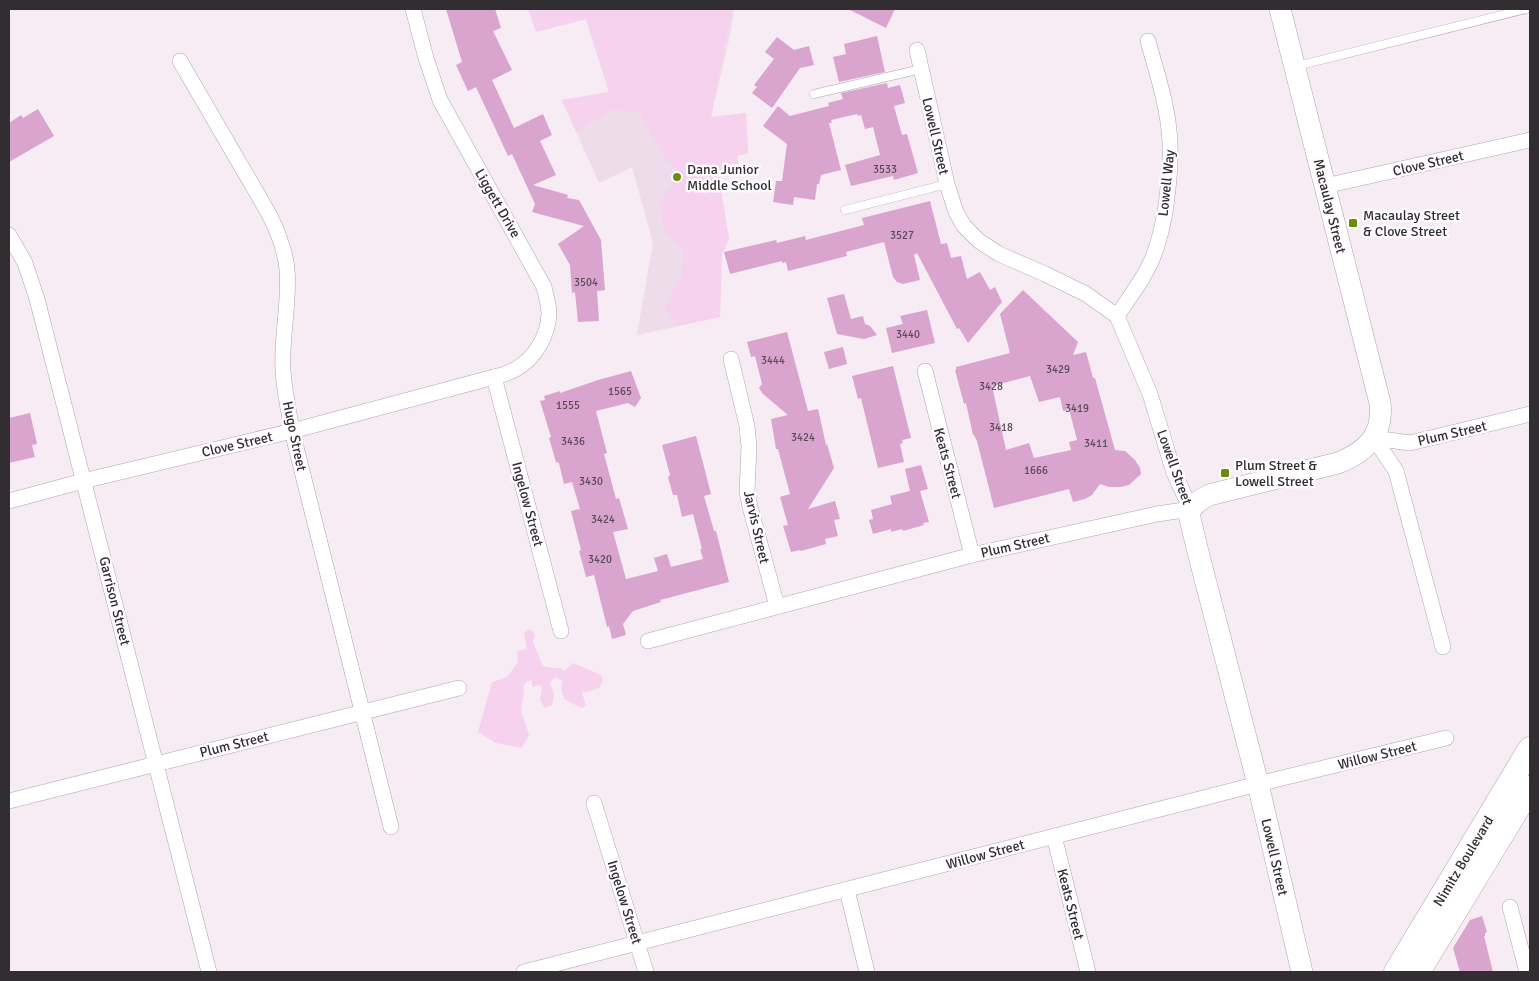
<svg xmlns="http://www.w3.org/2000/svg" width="1539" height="981" font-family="Signika,sans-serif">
<rect width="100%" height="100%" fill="#f7ebf4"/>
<path fill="#eedcea" d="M 528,9 L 734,9 L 731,31 L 711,117 L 746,113 L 748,153 L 737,156 L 739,167 L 718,172 L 729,239 L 722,254 L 720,317 L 637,335 L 653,243 L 632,167 L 599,183 L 562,100 L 609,92 L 586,19 L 536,32 Z"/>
<g fill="#f6d2ee">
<path d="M 528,9 L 732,9 L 711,117 L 746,113 L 748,153 L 737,156 L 739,167 L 718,172 L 729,239 L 722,254 L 720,317 L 677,326 L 665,307 L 682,275 L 683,249 L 665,232 L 660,203 L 680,173 L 664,157 L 639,112 L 611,110 L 576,132 L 562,100 L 609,92 L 586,19 L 536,32 Z"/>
<path d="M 530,629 L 535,634 L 533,642 L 543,666 L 552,668 L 561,668 L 564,671 L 573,663 L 601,675 L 603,680 L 599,688 L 582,693 L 586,706 L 581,708 L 564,699 L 561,687 L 563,681 L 555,677 L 550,683 L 554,694 L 552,705 L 545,708 L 540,700 L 542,687 L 540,685 L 532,687 L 532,680 L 526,682 L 523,687 L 524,691 L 521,710 L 529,735 L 522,748 L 496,743 L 478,732 L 492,682 L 507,677 L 518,662 L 517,651 L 527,649 L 524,633 Z"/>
</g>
<g fill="#d9a4ce" fill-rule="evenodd">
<path d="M 446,9 L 495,9 L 501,28 L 493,31 L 512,70 L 492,80 L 514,128 L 543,114 L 552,135 L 540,141 L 556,175 L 533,185 L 568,195 L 567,198 L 579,200 L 601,240 L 605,290 L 597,291 L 599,321 L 578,322 L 575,292 L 572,293 L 570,265 L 558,244 L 584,226 L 532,212 L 535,204 L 512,154 L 508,156 L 476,87 L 468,91 L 456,65 L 462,62 Z"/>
<path d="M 848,9 L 895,9 L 886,28 Z"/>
<path d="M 877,36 L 885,72 L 839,82 L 833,57 L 846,54 L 844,44 Z"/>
<path d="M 777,37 L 794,50 L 809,46 L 814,65 L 800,68 L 772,108 L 752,93 L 757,87 L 754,85 L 774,59 L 765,52 Z"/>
<path d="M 887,83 L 888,88 L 900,85 L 905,103 L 894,106 L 902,135 L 907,134 L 918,173 L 894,180 L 893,176 L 851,186 L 845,165 L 880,155 L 873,127 L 865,129 L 861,115 L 858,116 L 857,114 L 831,120 L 832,123 L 829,123 L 841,170 L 821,175 L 819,184 L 817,184 L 815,200 L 794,197 L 793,205 L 773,202 L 776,181 L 782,181 L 787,144 L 763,126 L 778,106 L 790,116 L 829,106 L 828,103 L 843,99 L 841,93 Z"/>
<path d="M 38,109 L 54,136 L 9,162 L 9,123 L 21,115 L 23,118 Z"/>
<path d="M 930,201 L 941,244 L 947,243 L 951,258 L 961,256 L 967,279 L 980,272 L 990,290 L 995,287 L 1002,302 L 968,343 L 959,328 L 957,329 L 917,253 L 914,255 L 920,280 L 903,284 L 897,282 L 893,277 L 884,242 L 846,252 L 847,256 L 788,271 L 786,262 L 782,263 L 782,261 L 730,274 L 724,252 L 776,240 L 777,243 L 805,236 L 806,240 L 864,225 L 862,218 Z"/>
<path d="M 1023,290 L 1078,342 L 1073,355 L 1086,352 L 1093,378 L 1095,378 L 1115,450 L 1125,451 L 1135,460 L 1140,468 L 1141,474 L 1129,485 L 1120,487 L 1109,487 L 1100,484 L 1092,495 L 1085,499 L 1073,502 L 1069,489 L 994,508 L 977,441 L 974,435 L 973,435 L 966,403 L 964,404 L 955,370 L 956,370 L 956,367 L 1010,353 L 1000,314 ZM 1030,376 L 1039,402 L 1060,397 L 1063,411 L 1069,409 L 1077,440 L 1069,442 L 1071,450 L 1034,458 L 1029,443 L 1006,450 L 992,386 Z"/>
<path d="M 844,294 L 851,319 L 863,316 L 865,324 L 870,326 L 877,335 L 864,339 L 837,334 L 827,298 Z"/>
<path d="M 927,310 L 935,343 L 892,353 L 886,328 L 903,324 L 900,316 Z"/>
<path d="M 787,332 L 808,411 L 818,409 L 826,445 L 827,444 L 834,468 L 808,509 L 835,501 L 840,519 L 834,520 L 838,536 L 825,539 L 826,544 L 801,551 L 800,550 L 791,552 L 783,526 L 788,525 L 780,497 L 790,494 L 778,449 L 776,449 L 771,419 L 788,415 L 763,394 L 759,388 L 762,384 L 755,356 L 751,357 L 747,342 Z"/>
<path d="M 843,347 L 847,364 L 829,369 L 824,352 Z"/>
<path d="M 893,366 L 911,438 L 902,440 L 903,443 L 900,444 L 904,462 L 878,468 L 861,398 L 858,399 L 852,376 Z"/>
<path d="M 631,371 L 641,398 L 635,407 L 628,403 L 596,411 L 607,453 L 604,454 L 616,499 L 619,498 L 628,529 L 613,532 L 626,579 L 658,571 L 654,558 L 667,554 L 671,567 L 703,559 L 700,549 L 702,549 L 693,514 L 682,517 L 677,495 L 673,495 L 668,477 L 670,475 L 662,445 L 696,436 L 711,494 L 704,496 L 714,531 L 716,531 L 729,582 L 660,600 L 661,602 L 633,611 L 623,624 L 626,635 L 612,639 L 609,626 L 607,627 L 594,575 L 586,577 L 579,551 L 581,550 L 571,511 L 580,509 L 572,482 L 564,484 L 559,463 L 556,462 L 549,438 L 551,437 L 540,401 L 545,400 L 544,396 L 560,391 L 560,393 L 598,380 Z"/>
<path d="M 30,413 L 37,444 L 32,445 L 35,457 L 9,463 L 9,418 Z"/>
<path d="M 921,465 L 928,489 L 920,491 L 929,522 L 923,523 L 924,525 L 903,531 L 902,529 L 891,532 L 891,529 L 873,534 L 869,520 L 873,519 L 871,510 L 892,504 L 890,496 L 910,491 L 905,469 Z"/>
<path d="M 1482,916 L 1487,932 L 1485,933 L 1485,936 L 1484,936 L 1493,972 L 1460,972 L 1453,948 L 1470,920 Z"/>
</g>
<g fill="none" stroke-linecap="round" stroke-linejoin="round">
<g stroke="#afa5ad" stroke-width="9">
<g id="lane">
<path d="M 1297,66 L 1526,9"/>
<path d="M 814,94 L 921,69"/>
<path d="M 845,210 L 947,184"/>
</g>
</g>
<g stroke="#afa5ad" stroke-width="16">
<g id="street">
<path d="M 180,61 L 269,214 C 278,232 285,250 287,269 C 290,303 281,336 283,370 C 284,390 289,411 292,431 L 391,827"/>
<path d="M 1325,186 L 1530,140"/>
<path d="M 9,235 L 25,263 L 37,299 L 209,972"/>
<path d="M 1117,316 C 1128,299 1141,283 1150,264 C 1158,247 1163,225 1166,206 C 1169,181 1172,155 1169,130 C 1166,100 1156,70 1148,41"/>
<path d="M 731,359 L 747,426 L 749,447 L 747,491 L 750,507 L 777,606"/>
<path d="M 925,371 L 972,555"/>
<path d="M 494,377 L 561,631"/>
<path d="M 1374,438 L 1396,471 L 1443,647"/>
<path d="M 1374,438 L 1410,443 L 1530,414"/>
<path d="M 9,501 L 83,481 L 292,431 L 494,377 C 502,375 509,373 516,369 C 535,358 548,336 549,314 C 549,305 546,296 544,287 L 440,100 L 426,58 L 413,9"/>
<path d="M 648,641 L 972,555 L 1157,514 L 1191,509 L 1174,473 L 1150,394 L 1117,316 L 1086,294 L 1045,274 L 999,254 L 979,241 L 964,226 L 956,212 L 947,184 L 917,50"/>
<path d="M 9,801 L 459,688"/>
<path d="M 594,803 L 646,972"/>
<path d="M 1054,836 L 1088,972"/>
<path d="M 847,890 L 867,972"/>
<path d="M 1510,907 L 1527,972"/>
<path d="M 524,972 L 1258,784 L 1446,738"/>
</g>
</g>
<g stroke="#afa5ad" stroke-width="22">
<path id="secondary" d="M 1280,9 L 1380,403 C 1384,435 1366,452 1338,463 L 1209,495 C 1200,500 1193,504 1189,514 L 1198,552 L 1258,784 L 1302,972"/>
</g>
<g stroke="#afa5ad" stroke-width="25">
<g id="primary">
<path d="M 1396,972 L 1530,749"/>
<path d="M 1418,972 L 1530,788"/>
</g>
</g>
<use href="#lane" stroke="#fff" stroke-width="8"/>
<use href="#street" stroke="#fff" stroke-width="15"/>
<use href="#secondary" stroke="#fff" stroke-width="21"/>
<use href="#primary" stroke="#fff" stroke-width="24"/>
</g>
<g fill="#6e8c0b" stroke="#fefcfe" stroke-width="2">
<circle cx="677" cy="177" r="5"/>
<rect x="1348" y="218" width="10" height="10" rx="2.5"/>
<rect x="1220" y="468" width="10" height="10" rx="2.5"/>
</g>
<g text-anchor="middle" stroke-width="5" stroke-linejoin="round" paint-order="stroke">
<g font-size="11" fill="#5b4b58">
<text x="885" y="173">3533</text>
<text x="902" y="239">3527</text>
<text x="586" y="286">3504</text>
<text x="908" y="338">3440</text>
<text x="773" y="364">3444</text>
<text x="1058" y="373">3429</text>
<text x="991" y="390">3428</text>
<text x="620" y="395">1565</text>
<text x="568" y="409">1555</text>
<text x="1077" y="412">3419</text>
<text x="1001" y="431">3418</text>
<text x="803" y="441">3424</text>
<text x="573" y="445">3436</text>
<text x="1096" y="447">3411</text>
<text x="1036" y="474">1666</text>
<text x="591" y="485">3430</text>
<text x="603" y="523">3424</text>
<text x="600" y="563">3420</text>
</g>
<g font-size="14" fill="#312d30" stroke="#fefcfe">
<text transform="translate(936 136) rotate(77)" y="5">Lowell Street</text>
<text transform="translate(1428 163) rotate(-13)" y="5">Clove Street</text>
<text transform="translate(1166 183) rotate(-84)" y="5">Lowell Way</text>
<text transform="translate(498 203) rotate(60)" y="5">Liggett Drive</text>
<text transform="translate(1330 206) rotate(76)" y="5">Macaulay Street</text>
<text transform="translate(1452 433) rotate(-13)" y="5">Plum Street</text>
<text transform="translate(295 436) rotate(78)" y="5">Hugo Street</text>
<text transform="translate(237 444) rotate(-13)" y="5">Clove Street</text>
<text transform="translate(948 463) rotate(75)" y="5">Keats Street</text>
<text transform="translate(1175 467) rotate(70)" y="5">Lowell Street</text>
<text transform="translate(528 504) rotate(75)" y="5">Ingelow Street</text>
<text transform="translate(757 527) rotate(77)" y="5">Jarvis Street</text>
<text transform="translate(1015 545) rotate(-13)" y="5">Plum Street</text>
<text transform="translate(115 601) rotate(76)" y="5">Garrison Street</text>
<text transform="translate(234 744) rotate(-14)" y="5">Plum Street</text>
<text transform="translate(1377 755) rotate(-14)" y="5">Willow Street</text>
<text transform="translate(985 854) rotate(-15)" y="5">Willow Street</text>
<text transform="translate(1275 857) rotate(77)" y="5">Lowell Street</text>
<text transform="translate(1463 861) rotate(-59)" y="5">Nimitz Boulevard</text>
<text transform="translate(625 902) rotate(73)" y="5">Ingelow Street</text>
<text transform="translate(1071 904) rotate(76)" y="5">Keats Street</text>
</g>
<g font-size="14" fill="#312d30" stroke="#fefcfe" text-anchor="start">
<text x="687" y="174">Dana Junior<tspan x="687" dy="16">Middle School</tspan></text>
<text x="1363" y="220">Macaulay Street<tspan x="1363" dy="16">&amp; Clove Street</tspan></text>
<text x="1235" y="470">Plum Street &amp;<tspan x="1235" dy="16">Lowell Street</tspan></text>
</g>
</g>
<rect width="1539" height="981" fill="none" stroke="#312d30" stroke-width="20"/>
</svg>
